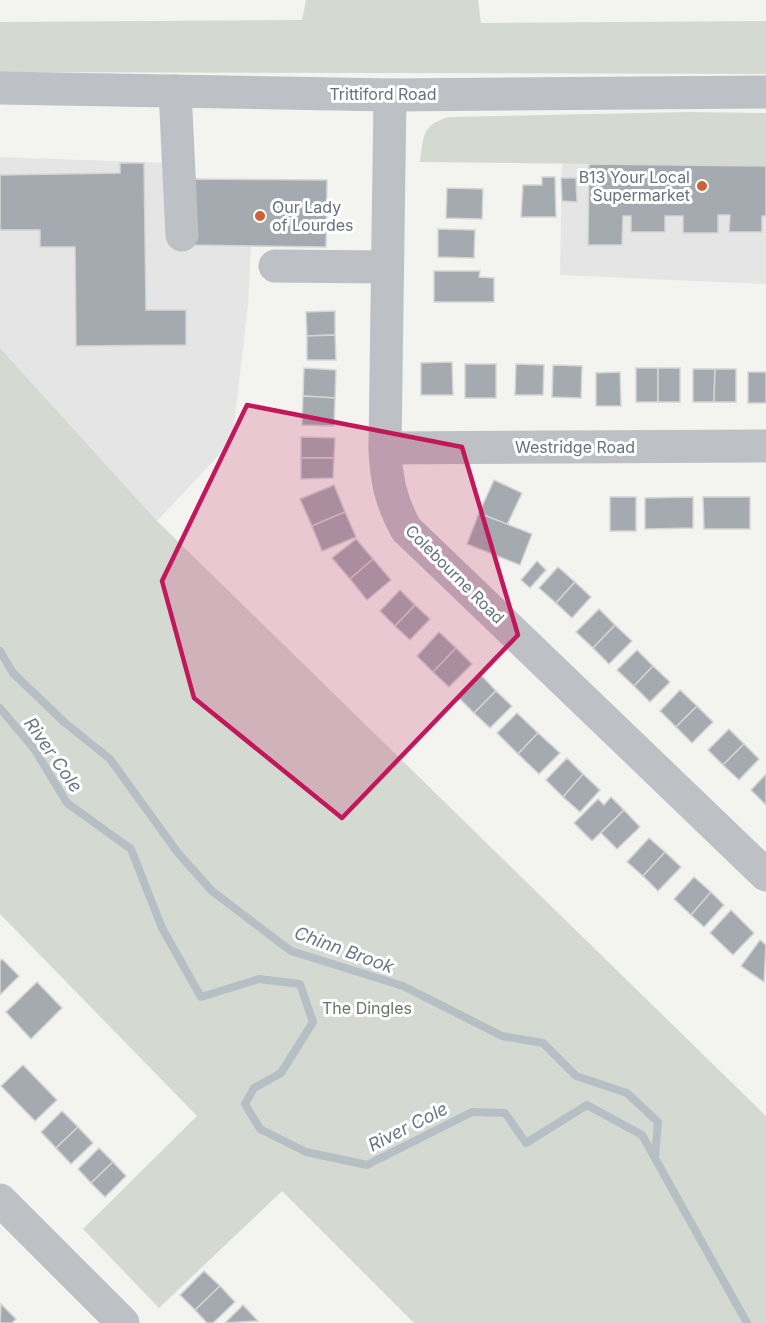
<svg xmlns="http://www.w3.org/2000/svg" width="766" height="1323" font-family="Inter,sans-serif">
<rect width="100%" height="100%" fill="#f3f4f0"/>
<g fill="#e4e5e4">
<path d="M 0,157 L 195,164 L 194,245 L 251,246 L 248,305 L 232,441 L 157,521 L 0,348 Z"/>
<path d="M 562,164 L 766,166 L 766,284 L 560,275 Z"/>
</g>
<g fill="#d4dad2">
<path d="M 306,0 L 478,0 L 481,23 L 766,21 L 766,74 L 0,72 L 0,22 L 302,20 Z"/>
<path d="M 689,112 L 766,113 L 766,166 L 420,162 C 424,136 421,125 449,117 Z"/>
<path d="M 0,348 L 157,521 L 766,1116 L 766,1323 L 414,1323 L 282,1191 L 159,1308 L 83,1229 L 197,1116 L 0,914 Z"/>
</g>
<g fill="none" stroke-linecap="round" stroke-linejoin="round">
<g stroke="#b6bfc4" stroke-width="8">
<path d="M 0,651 L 13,673 L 64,722 L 110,759 L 178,853 L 212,891 L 291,951 L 403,986 L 502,1036 L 543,1043 L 576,1076 L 627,1093 L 658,1122 L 655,1157"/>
<path d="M 0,708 L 35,750 L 67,803 L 131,849 L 162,928 L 201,997 L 259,979 L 300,984 L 313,1022 L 281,1073 L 254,1088 L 245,1104 L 260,1129 L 306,1152 L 367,1165 L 472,1112 L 505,1113 L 526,1143 L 587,1105 L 642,1135 L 747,1323"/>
</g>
</g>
<g fill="#a4aab0" stroke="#d5d5d3" stroke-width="1.5">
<path d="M 120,163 L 144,163 L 146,310 L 186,310 L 186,345 L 76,346 L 75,247 L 40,247 L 40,230 L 0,230 L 0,175 L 120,173 Z"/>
<path d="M 589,164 L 766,166 L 766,216 L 762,216 L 762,232 L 729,232 L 730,215 L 718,215 L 718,233 L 683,233 L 683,216 L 665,216 L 665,232 L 631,232 L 631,216 L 623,216 L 622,245 L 588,245 Z"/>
<path d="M 542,177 L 555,177 L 556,217 L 521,217 L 523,185 L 542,185 Z"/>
<path d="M 561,178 L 576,178 L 577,202 L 562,201 Z"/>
<path d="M 195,179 L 327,180 L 326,247 L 194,245 Z"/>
<path d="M 447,188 L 483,189 L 482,219 L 446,218 Z"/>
<path d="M 438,229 L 475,230 L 474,258 L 438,257 Z"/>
<path d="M 434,271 L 480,271 L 479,277 L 494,278 L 494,302 L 434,302 Z"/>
<path d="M 335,311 L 335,335 L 307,336 L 306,312 Z"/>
<path d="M 335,335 L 336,360 L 307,360 L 307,336 Z"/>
<path d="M 452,362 L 453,395 L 421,395 L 421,363 Z"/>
<rect x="465" y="364" width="31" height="34"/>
<path d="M 516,364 L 544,365 L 543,395 L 515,395 Z"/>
<path d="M 553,365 L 582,366 L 581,398 L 552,397 Z"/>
<path d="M 304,368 L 336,370 L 335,398 L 303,396 Z"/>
<rect x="636" y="368" width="22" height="34"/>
<rect x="658" y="368" width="22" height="34"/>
<path d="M 693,369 L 715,369 L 714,402 L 693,402 Z"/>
<path d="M 715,369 L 736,369 L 736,402 L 714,402 Z"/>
<path d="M 620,372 L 621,406 L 596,406 L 596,373 Z"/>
<rect x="748" y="372" width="18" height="31"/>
<path d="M 303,396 L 335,398 L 334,426 L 302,425 Z"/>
<path d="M 301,437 L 335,438 L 334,458 L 301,458 Z"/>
<path d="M 301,458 L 334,458 L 333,478 L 301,479 Z"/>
<path d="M 494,480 L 522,493 L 507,525 L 479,513 Z"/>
<path d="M 334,485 L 345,512 L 312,526 L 300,499 Z"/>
<rect x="610" y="497" width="26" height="34"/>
<path d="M 693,497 L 693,528 L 645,529 L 645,498 Z"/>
<path d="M 703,497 L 750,497 L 750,529 L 704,529 Z"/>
<path d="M 345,512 L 356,537 L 322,551 L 312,526 Z"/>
<path d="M 479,513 L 532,534 L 520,565 L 467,544 Z"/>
<path d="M 356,539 L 373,559 L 350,579 L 332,558 Z"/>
<path d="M 373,559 L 391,580 L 367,600 L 350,579 Z"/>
<path d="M 537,561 L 546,570 L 530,588 L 521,580 Z"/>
<path d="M 558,567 L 575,582 L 556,603 L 539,588 Z"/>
<path d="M 575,582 L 591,597 L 572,618 L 556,603 Z"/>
<path d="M 400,590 L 415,605 L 395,626 L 380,611 Z"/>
<path d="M 415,605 L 430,619 L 410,640 L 395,626 Z"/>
<path d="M 599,609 L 615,625 L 593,648 L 576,632 Z"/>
<path d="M 615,625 L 632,641 L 609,664 L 593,648 Z"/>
<path d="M 439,632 L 456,648 L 433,672 L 417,656 Z"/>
<path d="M 456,648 L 472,664 L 449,687 L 433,672 Z"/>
<path d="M 637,650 L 653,666 L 634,686 L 617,670 Z"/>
<path d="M 653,666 L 670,682 L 650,702 L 634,686 Z"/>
<path d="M 481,675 L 496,691 L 474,713 L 459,698 Z"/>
<path d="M 680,690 L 697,706 L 676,727 L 660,711 Z"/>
<path d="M 496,691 L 512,706 L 490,728 L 474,713 Z"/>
<path d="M 697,706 L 713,722 L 692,743 L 676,727 Z"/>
<path d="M 517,713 L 538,733 L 518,754 L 497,733 Z"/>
<path d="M 729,729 L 744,744 L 723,765 L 708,750 Z"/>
<path d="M 538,733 L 560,753 L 539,774 L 518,754 Z"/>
<path d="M 744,744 L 759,759 L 739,780 L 723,765 Z"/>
<path d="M 567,758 L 583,774 L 563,797 L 546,780 Z"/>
<path d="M 583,774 L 600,790 L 580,812 L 563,797 Z"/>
<path d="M 766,774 L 766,805 L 751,790 Z"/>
<path d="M 611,797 L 624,810 L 592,841 L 574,823 L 598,799 L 604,805 Z"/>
<path d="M 624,810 L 640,827 L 617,849 L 601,833 Z"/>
<path d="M 649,838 L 665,852 L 643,876 L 627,862 Z"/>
<path d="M 665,852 L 681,867 L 658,891 L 643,876 Z"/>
<path d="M 694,877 L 711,892 L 691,915 L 674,899 Z"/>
<path d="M 711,892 L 724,905 L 704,927 L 691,915 Z"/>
<path d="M 731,910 L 754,933 L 733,955 L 710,933 Z"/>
<path d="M 760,940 L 766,945 L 764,982 L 741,966 Z"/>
<path d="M 2,959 L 19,976 L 0,995 L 0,961 Z"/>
<path d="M 37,982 L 62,1008 L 31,1039 L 6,1012 Z"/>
<path d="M 23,1065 L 57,1100 L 35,1121 L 1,1086 Z"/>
<path d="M 62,1111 L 78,1127 L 56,1148 L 41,1132 Z"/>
<path d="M 78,1127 L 93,1143 L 71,1164 L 56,1148 Z"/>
<path d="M 99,1148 L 113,1162 L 91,1183 L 78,1169 Z"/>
<path d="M 113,1162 L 126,1176 L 105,1197 L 91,1183 Z"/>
<path d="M 204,1271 L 220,1286 L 195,1310 L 180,1295 Z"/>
<path d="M 220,1286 L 235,1302 L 213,1323 L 207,1323 L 195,1310 Z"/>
<path d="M 1,1304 L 16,1319 L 12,1323 L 0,1323 Z"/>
<path d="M 243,1305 L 258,1321 L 225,1323 Z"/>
</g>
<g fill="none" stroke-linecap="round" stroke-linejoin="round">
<g stroke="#bdc0c4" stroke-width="33">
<path d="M 0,88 L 390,95 L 766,92"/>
<path d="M 175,91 L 182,235"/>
<path d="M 390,95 L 385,448 C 386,479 391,502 406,529 L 766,875"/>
<path d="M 275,266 L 387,267"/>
<path d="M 385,448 L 766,446"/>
<path d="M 0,1200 L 123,1323"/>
</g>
</g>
<path fill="#c2185b" fill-opacity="0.2" stroke="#c2185b" stroke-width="4.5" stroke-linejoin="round" d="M 247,405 L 462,447 L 518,635 L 342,818 L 194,698 L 162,581 Z"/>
<g fill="#cf6235" stroke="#fff" stroke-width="2">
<circle cx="702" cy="186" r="6"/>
<circle cx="260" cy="216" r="6"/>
</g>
<g text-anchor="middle" stroke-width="6" stroke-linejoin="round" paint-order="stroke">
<g font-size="16" fill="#66727e" stroke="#fff">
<text x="383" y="100">Trittiford Road</text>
<text x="575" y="453">Westridge Road</text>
<text transform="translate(455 574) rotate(45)" y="6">Colebourne Road</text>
</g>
<g font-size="16" fill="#66727e" stroke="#fff" text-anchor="end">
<text x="690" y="183">B13 Your Local<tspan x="690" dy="18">Supermarket</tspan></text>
<text x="272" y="213" text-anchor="start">Our Lady<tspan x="272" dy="18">of Lourdes</tspan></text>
</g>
<g font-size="16" fill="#667664" stroke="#fff">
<text x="367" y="1014">The Dingles</text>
</g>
<g font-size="18" font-style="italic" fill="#677982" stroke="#fff">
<text transform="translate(53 755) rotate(55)" y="6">River Cole</text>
<text transform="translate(344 950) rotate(20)" y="6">Chinn Brook</text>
<text transform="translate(408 1127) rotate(-27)" y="6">River Cole</text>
</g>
</g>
</svg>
